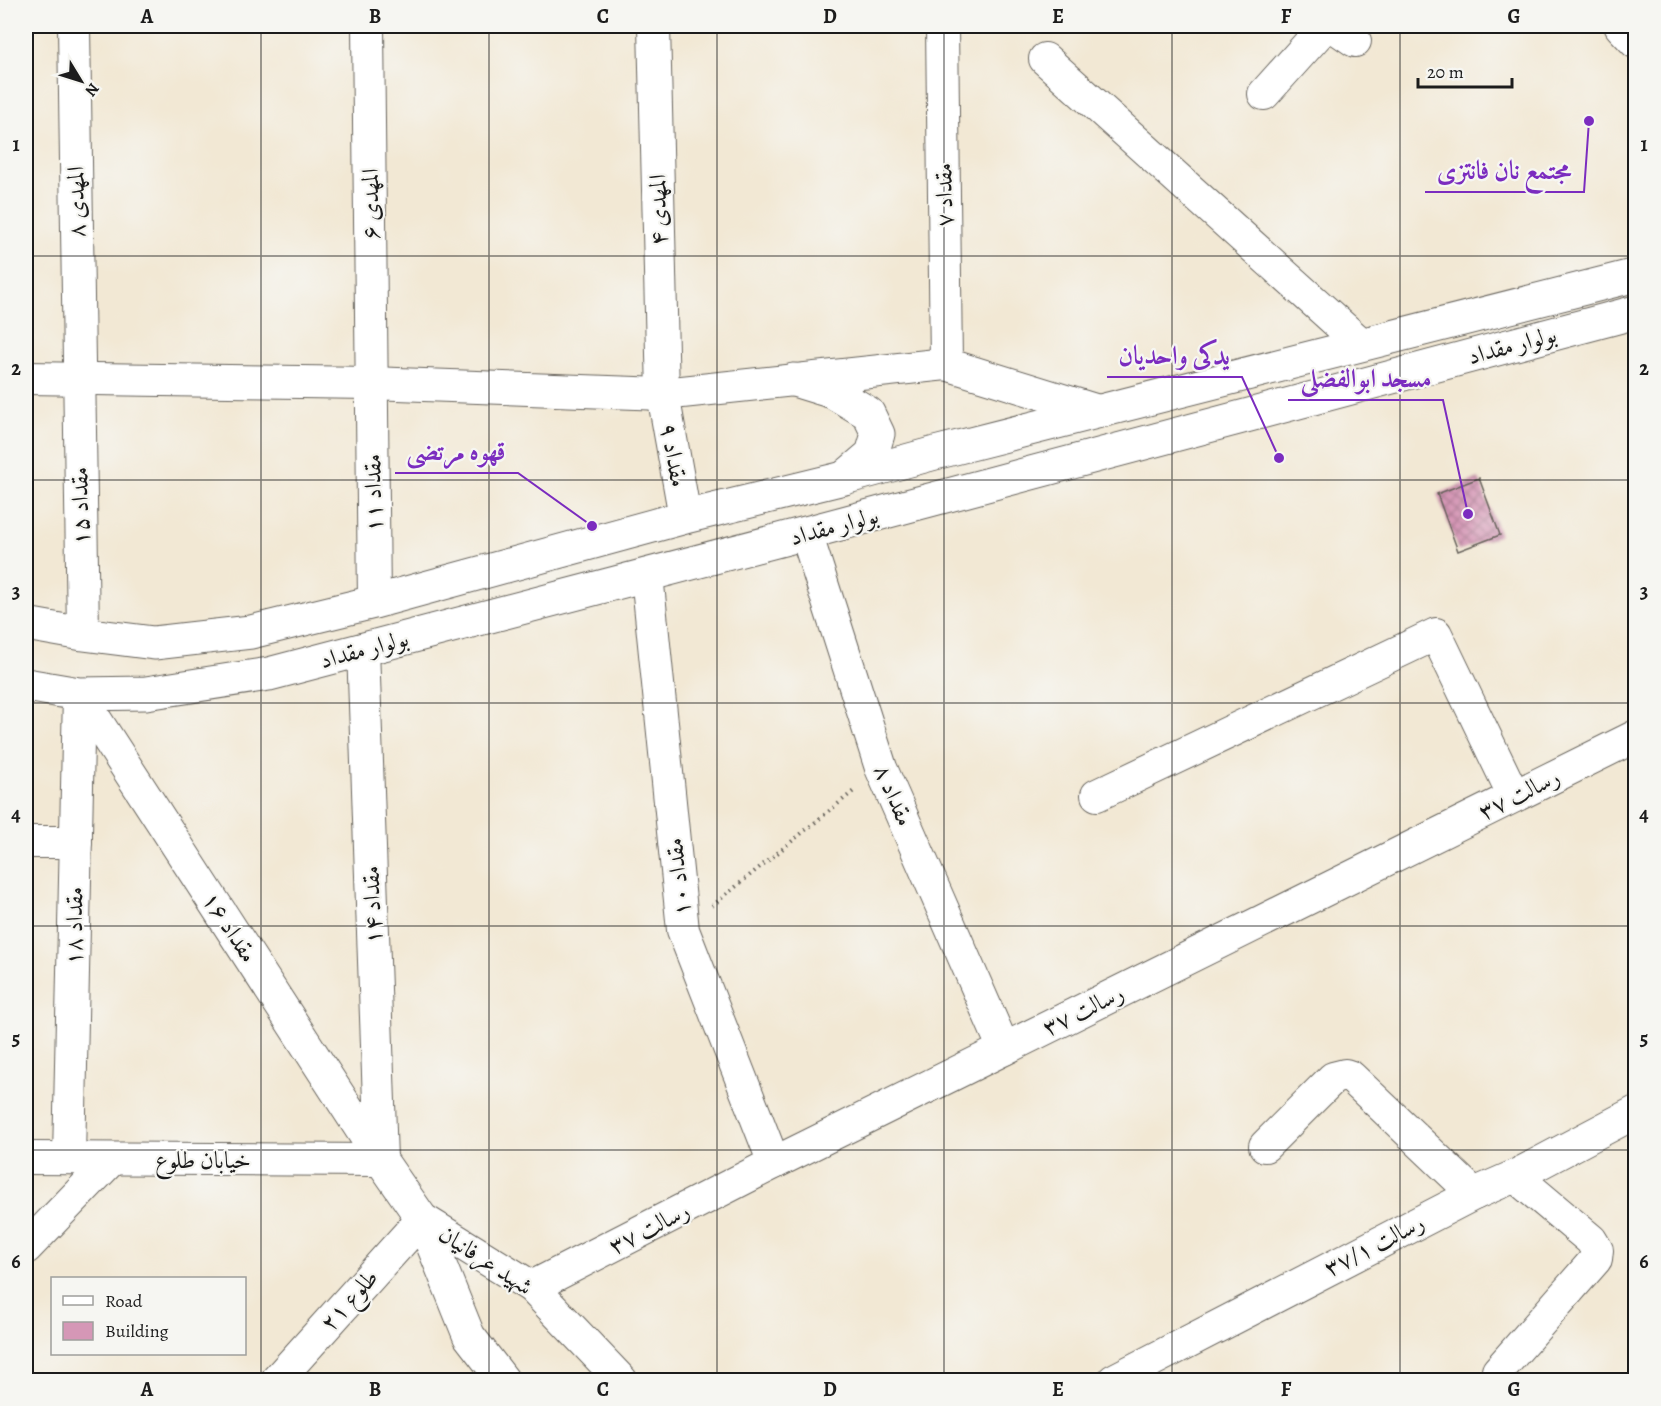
<svg xmlns="http://www.w3.org/2000/svg" width="1661" height="1406" font-family="Alegreya,Amiri,serif">
<defs>
<pattern id="building-cross-hatch" width="8" height="8" patternUnits="userSpaceOnUse" patternTransform="scale(1.5)"><rect width="8" height="8" fill="#d597b6"/><path d="M0 0l8 8M0 8l8-8" fill="none" stroke="#ac7a93"/></pattern>
</defs>
<rect width="100%" height="100%" fill="#f6f6f2"/>
<filter id="ink" filterUnits="userSpaceOnUse"><feTurbulence type="fractalNoise" baseFrequency=".0167" numOctaves="2"/><feDisplacementMap in="SourceGraphic" scale="12" xChannelSelector="R" yChannelSelector="G"/><feConvolveMatrix kernelMatrix="1 2 1 2 8 2 1 2 1" color-interpolation-filters="sRGB"/></filter>
<filter id="wash" filterUnits="userSpaceOnUse"><feTurbulence type="fractalNoise" baseFrequency=".008" numOctaves="4" result="noise"/><feDisplacementMap in="SourceGraphic" scale="24" xChannelSelector="R" yChannelSelector="G"/><feGaussianBlur stdDeviation="1.35" result="paint"/><feColorMatrix in="noise" values="0 0 0 0 0 0 0 0 0 0 0 0 0 0 0 0 0 1.4 0 .05"/><feComposite in="paint" operator="in"/></filter>
<g filter="url(#wash)">
<rect width="100%" height="100%" fill="#f2e8d4"/>
<g id="blocks">
<path fill="url(#building-cross-hatch)" d="M 1479,478 L 1500,535 L 1458,551 L 1437,494 Z"/>
</g>
</g>
<g filter="url(#ink)">
<use href="#blocks" fill-opacity="0" stroke="#67635c" stroke-width="1.5"/>
<g fill="none" stroke-linecap="round" stroke-linejoin="round">
<g stroke="#67635c" stroke-width="34">
<g id="minor">
<path d="M 74,26 L 83,634"/>
<path d="M 368,26 L 374,602"/>
<path d="M 654,26 L 663,394 L 685,517"/>
<path d="M 942,26 L 946,364"/>
<path d="M 1333,26 L 1355,41"/>
<path d="M 1045,59 L 1360,343"/>
<path d="M 1264,94 L 1325,26"/>
<path d="M 26,378 L 371,383 L 663,394 L 946,364 L 1098,411"/>
<path d="M 806,533 L 881,768 L 1004,1049"/>
<path d="M 647,575 L 683,930 L 774,1163"/>
<path d="M 363,649 L 381,1159"/>
<path d="M 79,694 L 381,1160 L 422,1219 L 532,1287 L 621,1380"/>
<path d="M 1097,795 L 1436,634 L 1514,796"/>
<path d="M 26,842 L 76,842"/>
<path d="M 1265,1146 L 1333,1078 L 1345,1075 L 1351,1077 L 1474,1194"/>
<path d="M 26,1158 L 381,1160"/>
<path d="M 69,1158 L 79,694"/>
<path d="M 26,1248 L 112,1159"/>
<path d="M 532,1287 L 774,1163 L 1636,736"/>
<path d="M 1498,1371 L 1596,1259 L 1597,1250 L 1591,1240 L 1515,1176"/>
<path d="M 277,1380 L 422,1219 L 469,1336 L 503,1380"/>
<path d="M 1114,1380 L 1474,1194 L 1515,1176 L 1636,1112"/>
</g>
</g>
<g stroke="#67635c" stroke-width="35">
<g id="major">
<path d="M 1621,26 L 1636,42"/>
<path d="M 794,380 L 833,392 L 868,413 L 878,434 L 872,454 L 844,478"/>
<path d="M 26,624 L 83,634 L 154,643 L 251,632 L 374,602 L 685,517 L 844,478 L 935,453 L 1636,275"/>
<path d="M 26,685 L 79,694 L 146,693 L 269,674 L 806,533 L 1636,312"/>
</g>
</g>
<path stroke="#67635c" stroke-width="4" stroke-dasharray="1.5 4.5" stroke-linecap="butt" d="M 712,906 L 855,790"/>
<use href="#minor" stroke="#fff" stroke-width="32"/>
<use href="#major" stroke="#fff" stroke-width="33"/>
</g>
</g>
<path fill="none" stroke="#1c1c1c" stroke-width="1.5" stroke-opacity="0.55" d="M 261,26 L 261,1380M 489,26 L 489,1380M 717,26 L 717,1380M 944,26 L 944,1380M 1172,26 L 1172,1380M 1400,26 L 1400,1380M 26,256 L 1636,256M 26,480 L 1636,480M 26,703 L 1636,703M 26,926 L 1636,926M 26,1150 L 1636,1150"/>
<g text-anchor="middle" stroke-width="4.5" stroke-linejoin="round" paint-order="stroke">
<g font-size="24" fill="#1c1c1c" stroke="#f6f6f2">
<text transform="translate(944 195) rotate(-91)" y="8">مقداد ۷</text>
<text transform="translate(76 202) rotate(-91)" y="8">المهدی ۸</text>
<text transform="translate(370 204) rotate(-90)" y="8">المهدی ۶</text>
<text transform="translate(658 210) rotate(-91)" y="8">المهدی ۴</text>
<text transform="translate(1512 345) rotate(-15)" y="8">بولوار مقداد</text>
<text transform="translate(674 455) rotate(80)" y="8">مقداد ۹</text>
<text transform="translate(373 493) rotate(-91)" y="8">مقداد ۱۱</text>
<text transform="translate(80 506) rotate(-91)" y="8">مقداد ۱۵</text>
<text transform="translate(834 526) rotate(-15)" y="8">بولوار مقداد</text>
<text transform="translate(364 649) rotate(-15)" y="8">بولوار مقداد</text>
<text transform="translate(1519 794) rotate(-26)" y="8">رسالت ۳۷</text>
<text transform="translate(894 795) rotate(67)" y="8">مقداد ۸</text>
<text transform="translate(678 877) rotate(-96)" y="8">مقداد ۱۰</text>
<text transform="translate(372 905) rotate(-92)" y="8">مقداد ۱۴</text>
<text transform="translate(74 926) rotate(-89)" y="8">مقداد ۱۸</text>
<text transform="translate(230 927) rotate(57)" y="8">مقداد ۱۶</text>
<text transform="translate(1083 1010) rotate(-26)" y="8">رسالت ۳۷</text>
<text x="203" y="1168">خیابان طلوع</text>
<text transform="translate(649 1228) rotate(-27)" y="8">رسالت ۳۷</text>
<text transform="translate(1374 1245) rotate(-27)" y="8">رسالت ۳۷/۱</text>
<text transform="translate(486 1260) rotate(33)" y="8">شهید عرفانیان</text>
<text transform="translate(349 1300) rotate(-48)" y="8">طلوع ۲۱</text>
</g>
</g>
<path fill="none" stroke="#7b2cbf" stroke-width="2" d="M1589 121L1584 192H1425M1279 458L1242 377H1107M1468 514L1443 400H1288M592 526L518 473H395"/>
<g fill="#7b2cbf" stroke="#f6f6f2" stroke-width="2">
<circle cx="1589" cy="121" r="6"/>
<circle cx="1279" cy="458" r="6"/>
<circle cx="1468" cy="514" r="6"/>
<circle cx="592" cy="526" r="6"/>
</g>
<g font-size="26" text-anchor="middle" font-weight="bold" fill="#7b2cbf" stroke="#f6f6f2" stroke-width="4.5" stroke-linejoin="round" paint-order="stroke">
<text x="1504" y="179">مجتمع نان فانتزی</text>
<text x="1174" y="364">یدکی واحدیان</text>
<text x="1366" y="387">مسجد ابوالفضلی</text>
<text x="456" y="460">قهوه مرتضی</text>
</g>
<rect width="1661" height="1406" fill="none" stroke="#f6f6f2" stroke-width="66"/>
<rect x="51" y="1277" width="195" height="78" fill="#f6f6f2" stroke="#9f9f9c" stroke-width="1.5"/>
<rect x="63" y="1296" width="30" height="9" fill="#ffffff" stroke="#9f9f9c" stroke-width="1.5"/>
<text x="105" y="1307" font-size="18" fill="#1c1c1c">Road</text>
<rect x="63" y="1322" width="30" height="18" fill="#d597b6" stroke="#9f9f9c" stroke-width="1.5"/>
<text x="105" y="1337" font-size="18" fill="#1c1c1c">Building</text>
<g transform="translate(81 81) rotate(128)" stroke="#f6f6f2" stroke-width="4.5" paint-order="stroke">
<path d="M0-4.5L10 22L0 15L-10 22Z" fill="#1c1c1c"/>
<text y="-9" font-size="16" font-weight="bold" text-anchor="middle" fill="#1c1c1c">N</text>
</g>
<path d="M1418 78v9h94v-9" fill="none" stroke="#1c1c1c" stroke-width="3"/>
<text x="1427" y="78" font-size="18" fill="#1c1c1c" stroke="#f6f6f2" stroke-width="4.5" paint-order="stroke">20 m</text>
<rect x="33" y="33" width="1595" height="1340" fill="none" stroke="#1c1c1c" stroke-width="2"/>
<g font-size="20" text-anchor="middle" font-weight="bold" fill="#1c1c1c">
<text x="147" y="23">A</text>
<text x="375" y="23">B</text>
<text x="603" y="23">C</text>
<text x="830" y="23">D</text>
<text x="1058" y="23">E</text>
<text x="1286" y="23">F</text>
<text x="1514" y="23">G</text>
<text x="16" y="151">1</text>
<text x="1644" y="151">1</text>
<text x="16" y="375">2</text>
<text x="1644" y="375">2</text>
<text x="16" y="598">3</text>
<text x="1644" y="598">3</text>
<text x="16" y="821">4</text>
<text x="1644" y="821">4</text>
<text x="16" y="1045">5</text>
<text x="1644" y="1045">5</text>
<text x="16" y="1268">6</text>
<text x="1644" y="1268">6</text>
<text x="147" y="1396">A</text>
<text x="375" y="1396">B</text>
<text x="603" y="1396">C</text>
<text x="830" y="1396">D</text>
<text x="1058" y="1396">E</text>
<text x="1286" y="1396">F</text>
<text x="1514" y="1396">G</text>
</g>
</svg>
